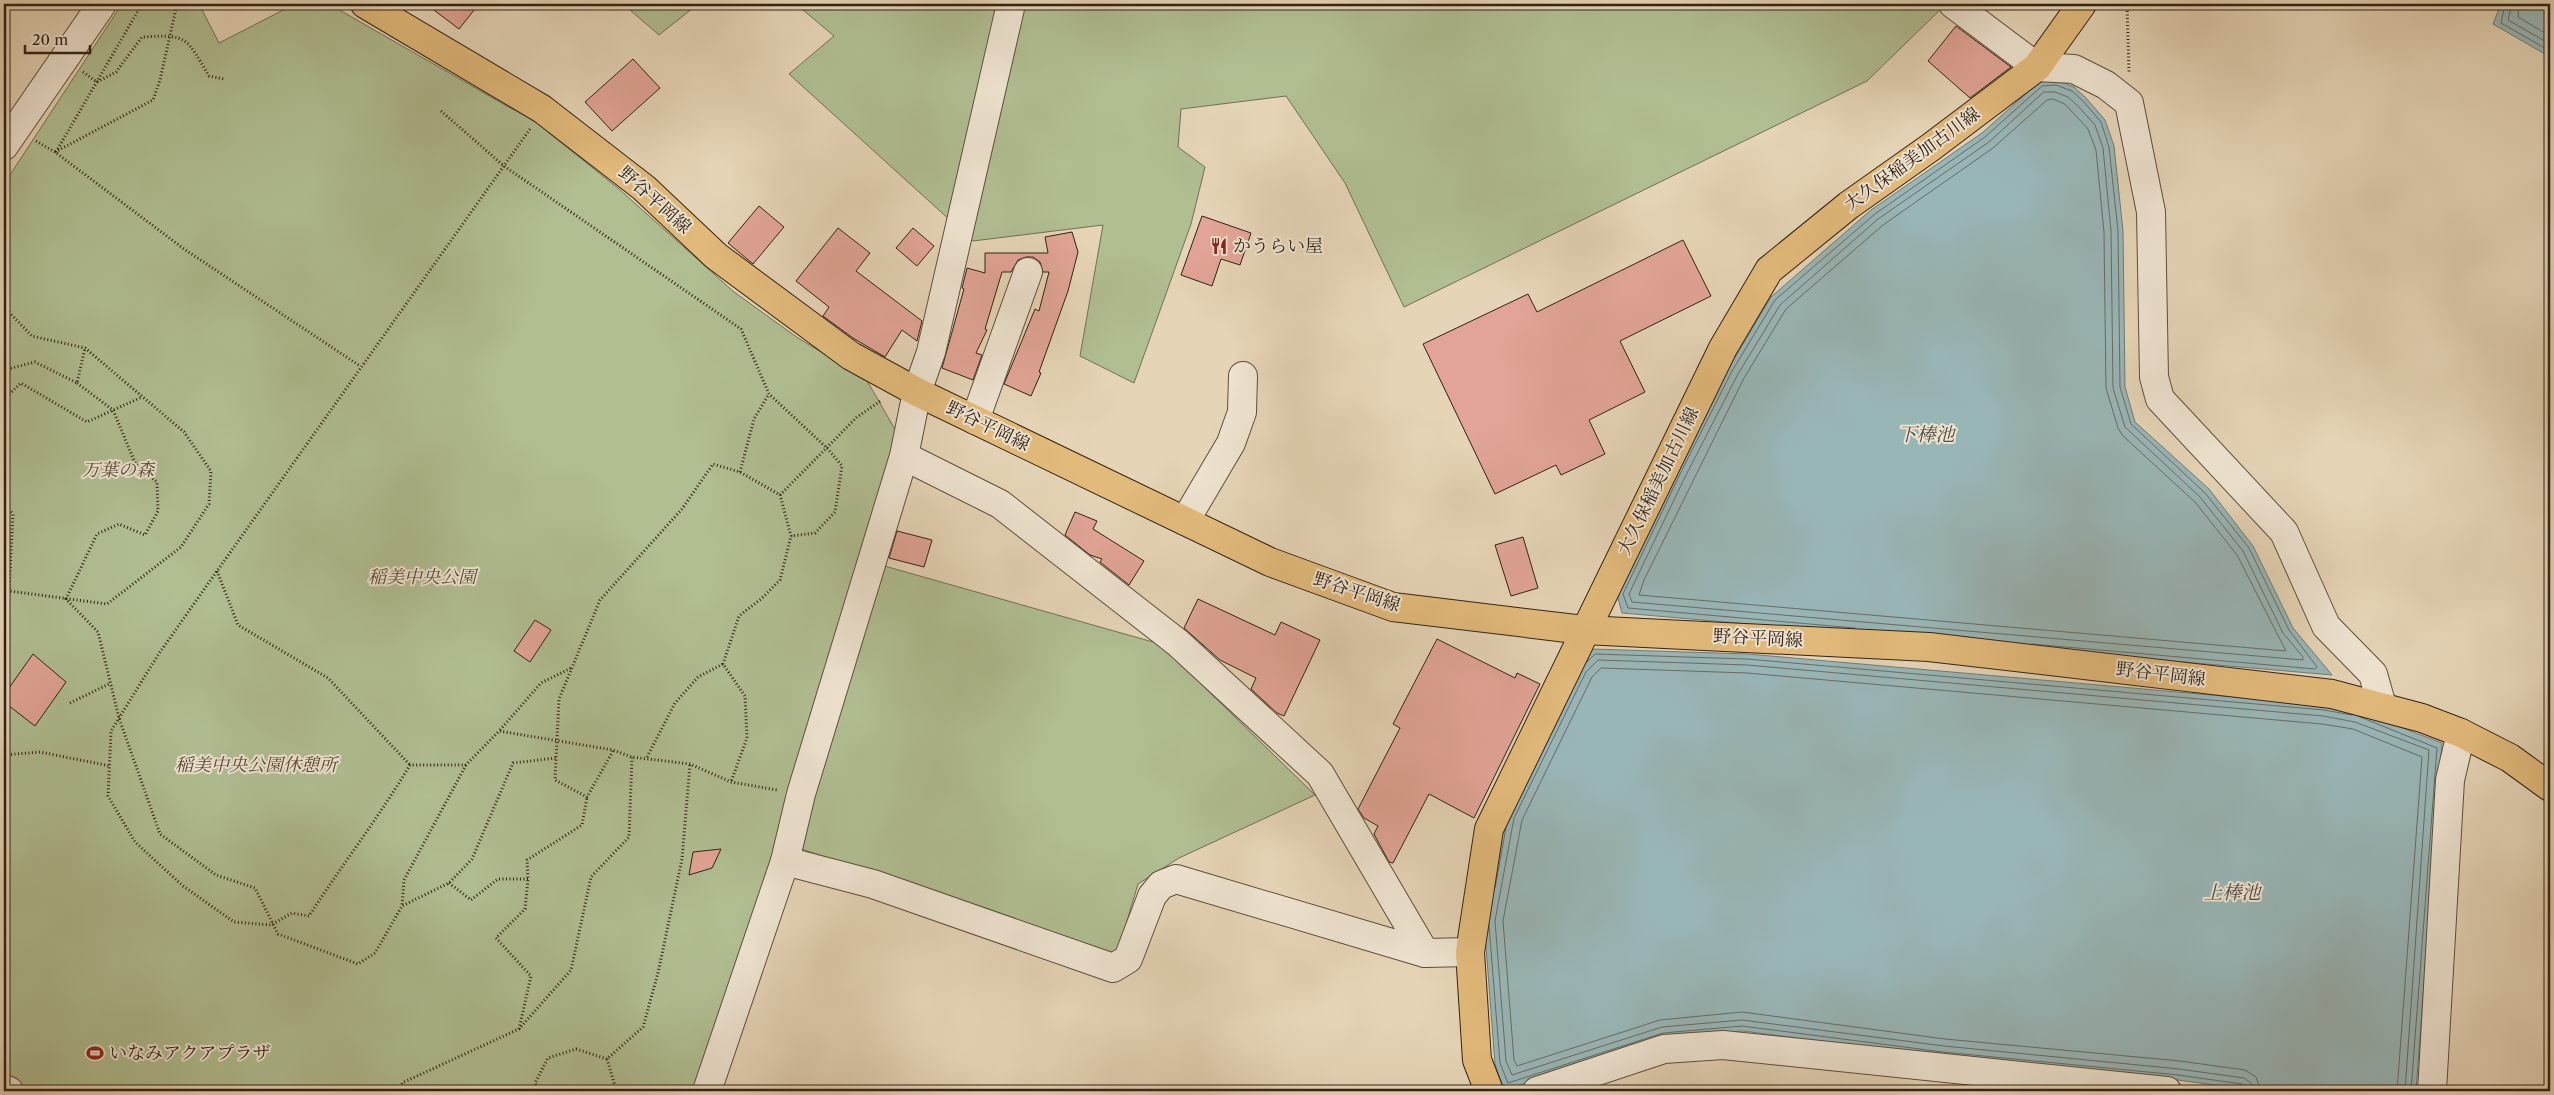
<svg xmlns="http://www.w3.org/2000/svg" width="2554" height="1095" font-family="'Libre Caslon Text','Noto Serif JP',serif">
<rect width="100%" height="100%" fill="#e5d4b6"/>
<filter id="stains"><feTurbulence type="fractalNoise" baseFrequency=".004" numOctaves="4"/><feColorMatrix values="0 0 0 0 .2 0 0 0 0 .09 0 0 0 0 .02 0 0 0 .5 -.17"/></filter>
<radialGradient id="worn" r=".72"><stop offset=".6" stop-color="#630" stop-opacity="0"/><stop offset="1" stop-color="#630" stop-opacity=".3"/></radialGradient>
<g fill="#b0be92" stroke="#717054">
<path d="M 122,4 L 199,4 L 219,43 L 295,4 L 329,4 L 512,109 L 539,118 L 548,132 L 619,189 L 734,292 L 798,338 L 866,379 L 900,438 L 795,788 L 697,1091 L 4,1091 L 4,184 Z"/>
<path d="M 623,4 L 698,4 L 659,35 Z"/>
<path d="M 796,4 L 1946,4 L 1867,81 L 1404,307 L 1345,183 L 1286,96 L 1181,109 L 1178,147 L 1205,167 L 1191,224 L 1134,383 L 1080,356 L 1103,225 L 973,241 L 789,74 L 834,36 Z"/>
<path d="M 881,565 L 1160,644 L 1315,795 L 1179,858 L 1138,884 L 1116,958 L 799,848 Z"/>
</g>
<g fill="#99b6b7" stroke="#707b76">
<path d="M 2501,4 L 2550,4 L 2550,57 L 2493,24 Z"/>
<path d="M 2057,80 L 2074,87 L 2086,98 L 2105,120 L 2114,146 L 2123,231 L 2125,387 L 2135,422 L 2209,489 L 2253,546 L 2293,628 L 2332,675 L 1622,613 L 1617,594 L 1728,369 L 1771,297 L 1871,210 L 1982,133 L 2040,81 Z"/>
<path d="M 1592,649 L 1748,654 L 2324,705 L 2358,711 L 2442,743 L 2416,1091 L 2259,1091 L 2178,1080 L 1943,1057 L 1743,1031 L 1665,1038 L 1504,1090 L 1495,1064 L 1484,920 L 1504,814 L 1577,666 Z"/>
</g>
<g fill="none" stroke-linecap="round" stroke-linejoin="round">
<g stroke="#666c66" stroke-width="1">
<path d="M 2505,4 L 2501,23 L 2550,51"/>
<path d="M 2512,4 L 2508,20 L 2550,44"/>
<path d="M 2519,4 L 2518,17 L 2550,36"/>
<path d="M 2044,92 L 2055,92 L 2068,97 L 2078,106 L 2095,125 L 2103,148 L 2111,231 L 2113,388 L 2125,427 L 2200,497 L 2243,551 L 2283,633 L 2303,657 L 2303,660 L 1632,602 L 1629,594 L 1637,577 L 1685,477 L 1738,374 L 1780,305 L 1878,219 L 1989,142 Z"/>
<path d="M 2053,99 L 2065,104 L 2088,129 L 2096,150 L 2104,232 L 2106,388 L 2118,428 L 2123,436 L 2195,502 L 2237,555 L 2286,651 L 1639,595 L 1644,580 L 1744,378 L 1786,309 L 1883,225 L 1993,148 L 2047,100 Z"/>
<path d="M 1855,628 L 1628,608 L 1623,594 L 1680,474 L 1732,371 L 1775,300 L 1875,214 L 1985,137 L 2042,86 L 2056,85 L 2072,91 L 2083,101 L 2101,122 L 2109,147 L 2118,231 L 2120,387 L 2131,424 L 2205,493 L 2249,548 L 2289,630 L 2317,667 L 2315,669 L 2032,644"/>
<path d="M 1587,662 L 1595,654 L 1747,659 L 2324,710 L 2352,715"/>
<path d="M 2360,717 L 2437,748 L 2411,1091"/>
<path d="M 1495,888 L 1506,828"/>
<path d="M 1489,925 L 1500,1063 L 1508,1083 L 1663,1033 L 1742,1026 L 1943,1052 L 2178,1075 L 2242,1084 L 2246,1086 L 2247,1091"/>
<path d="M 2253,1091 L 2251,1083 L 2244,1078 L 2179,1069 L 1944,1046 L 1742,1020 L 1662,1027 L 1512,1075 L 1506,1061 L 1495,921 L 1514,818 L 1586,672 L 1598,660 L 1747,665 L 2323,716 L 2355,722 L 2429,750 L 2405,1091"/>
<path d="M 2261,1091 L 2256,1077 L 2245,1070 L 2180,1061 L 1945,1039 L 1742,1012 L 1660,1020 L 1517,1066 L 1514,1060 L 1503,921 L 1522,820 L 1592,677 L 1601,668 L 1747,673 L 2322,724 L 2353,729 L 2422,757 L 2397,1091"/>
</g>
</g>
<g fill="#e1a496" stroke="#322215">
<path d="M 426,4 L 479,4 L 459,29 Z"/>
<path d="M 1956,26 L 2011,67 L 1970,98 L 1928,61 Z"/>
<path d="M 633,59 L 660,88 L 612,131 L 585,102 Z"/>
<path d="M 759,206 L 784,227 L 753,264 L 728,243 Z"/>
<path d="M 1202,216 L 1251,233 L 1240,265 L 1221,259 L 1212,286 L 1181,275 Z"/>
<path d="M 838,228 L 870,253 L 856,271 L 922,321 L 917,341 L 902,330 L 885,357 L 853,338 L 823,316 L 829,307 L 796,281 Z"/>
<path d="M 913,228 L 934,246 L 917,266 L 896,248 Z"/>
<path d="M 1072,232 L 1078,252 L 1068,291 L 1039,372 L 1041,373 L 1031,396 L 1004,384 L 1035,309 L 1039,311 L 1049,272 L 1043,272 L 1040,262 L 1033,257 L 1026,257 L 1018,260 L 1011,272 L 1002,272 L 985,329 L 987,330 L 976,353 L 982,355 L 973,380 L 942,368 L 964,289 L 962,288 L 967,268 L 985,273 L 985,253 L 1048,253 L 1045,237 Z"/>
<path d="M 1683,240 L 1711,296 L 1620,341 L 1645,392 L 1589,420 L 1605,454 L 1561,475 L 1556,465 L 1495,494 L 1423,344 L 1528,294 L 1537,312 Z"/>
<path d="M 1075,512 L 1097,521 L 1093,529 L 1144,561 L 1129,585 L 1100,562 L 1102,559 L 1090,555 L 1065,535 Z"/>
<path d="M 897,531 L 932,540 L 924,567 L 889,558 Z"/>
<path d="M 1523,537 L 1538,588 L 1511,596 L 1495,545 Z"/>
<path d="M 1198,599 L 1275,635 L 1281,622 L 1320,640 L 1284,716 L 1277,713 L 1251,689 L 1256,678 L 1220,660 L 1184,628 Z"/>
<path d="M 535,620 L 551,630 L 530,662 L 514,651 Z"/>
<path d="M 1437,639 L 1515,678 L 1517,673 L 1540,684 L 1474,818 L 1429,794 L 1393,863 L 1389,862 L 1374,834 L 1378,826 L 1364,818 L 1358,809 L 1400,728 L 1393,724 Z"/>
<path d="M 33,654 L 66,682 L 35,726 L 4,702 L 4,695 Z"/>
<path d="M 721,849 L 712,868 L 689,875 L 693,852 Z"/>
</g>
<g fill="none" stroke-linecap="round" stroke-linejoin="round">
<g stroke="#5f4e3d" stroke-width="30">
<g id="minor">
<path d="M 1953,4 L 2037,67 L 2074,69 L 2106,85 L 2129,103 L 2151,212 L 2154,377 L 2160,399 L 2284,532 L 2326,626 L 2373,674 L 2382,706"/>
<path d="M 4,146 L 102,4"/>
<path d="M 975,420 L 1028,272"/>
<path d="M 904,456 L 1000,504 L 1178,643 L 1320,774 L 1425,953 L 1470,952"/>
<path d="M 1185,521 L 1231,443 L 1242,412 L 1243,376"/>
<path d="M 785,861 L 873,884 L 1113,968 L 1128,959 L 1152,896 L 1161,885 L 1176,879 L 1425,953"/>
<path d="M 4,1089 L 9,1091"/>
<path d="M 707,1091 L 785,861 L 801,794 L 904,456 L 917,392 L 931,352 L 1011,4"/>
<path d="M 1537,1091 L 1664,1049 L 1723,1045 L 2167,1091"/>
<path d="M 2432,1091 L 2450,780 L 2461,733"/>
</g>
</g>
<g stroke="#322215" stroke-width="30">
<g id="major">
<path d="M 365,4 L 542,109 L 644,188 L 716,256 L 851,356 L 917,392 L 1270,562 L 1393,607 L 1584,630 L 1929,647 L 2332,694 L 2422,718 L 2461,733 L 2510,758 L 2550,787"/>
<path d="M 1489,1091 L 1477,1060 L 1470,952 L 1489,829 L 1723,348 L 1769,270 L 1849,205 L 1931,147 L 2037,67 L 2082,4"/>
</g>
</g>
<g stroke="#322215" stroke-width="3" stroke-dasharray="1 2.5" stroke-linecap="butt">
<path d="M 2127,4 L 2129,72"/>
<path d="M 83,72 L 97,82 L 116,72 L 142,37 C 189,34 186,38 209,76 L 224,79"/>
<path d="M 441,111 L 504,166 L 741,329 L 769,394 L 828,449 L 842,466 L 835,512 L 815,533 L 791,536"/>
<path d="M 530,129 L 217,571 L 158,655 L 111,731 L 108,796 L 135,842 L 183,886 L 234,922 L 271,925 L 292,913 L 309,916 C 342,865 379,817 410,765 L 466,765 L 499,731 L 613,750 L 632,757 L 690,764 L 731,782 L 777,790"/>
<path d="M 36,141 L 55,152 L 184,249 L 360,366"/>
<path d="M 55,152 L 153,100 L 160,80 L 177,4"/>
<path d="M 56,152 L 142,4"/>
<path d="M 4,307 L 32,336 L 85,348 L 184,432 L 211,471 L 209,504 L 181,547 L 107,604 L 9,591"/>
<path d="M 4,370 L 35,362 L 77,383 L 85,348"/>
<path d="M 77,383 L 113,410 L 136,465 L 157,482 L 158,511 L 145,535 L 119,524 L 97,534 L 66,599 L 98,632 L 119,718 L 160,834 L 216,875 L 255,888 L 278,934 L 358,964 L 375,953 L 402,906"/>
<path d="M 4,399 L 21,383 L 87,422 L 142,397"/>
<path d="M 740,472 L 754,419 L 769,394"/>
<path d="M 780,495 L 857,417 L 882,400"/>
<path d="M 4,504 L 13,514 L 9,591 L 4,599"/>
<path d="M 217,571 L 238,625 L 328,678 L 410,765"/>
<path d="M 70,703 L 111,683"/>
<path d="M 500,730 L 541,683 L 571,668"/>
<path d="M 613,751 L 587,797 L 555,780 L 559,699 L 600,600 L 682,509 L 713,464 L 740,472 L 780,495 L 791,536 L 780,580 L 761,599 L 739,616 L 723,664 L 745,696 L 747,738 L 731,782"/>
<path d="M 4,755 L 40,752 L 110,766"/>
<path d="M 647,757 L 675,703 L 698,677 L 723,664"/>
<path d="M 466,765 L 404,880 L 402,906 L 449,883 L 472,859 L 513,763 L 556,758"/>
<path d="M 449,883 L 471,900 L 498,879 L 528,879"/>
<path d="M 519,1029 L 531,976 L 496,938 L 525,909 L 528,879 L 527,860 L 582,825 L 587,797"/>
<path d="M 607,1059 L 615,1086 L 612,1091"/>
<path d="M 401,1091 L 402,1083 L 519,1029 L 571,970 L 591,877 L 629,837 L 632,757"/>
<path d="M 539,1091 L 535,1083 L 548,1058 L 576,1049 L 607,1059 L 643,1027 L 658,973 L 682,859 L 690,764"/>
</g>
<use href="#minor" stroke="#eee3d0" stroke-width="28"/>
<use href="#major" stroke="#e2ba7b" stroke-width="28"/>
</g>
<defs>
<g id="restaurant-bare" transform="scale(1.35)"><path d="M-5-6h1v4h1v-4h1v4h1v-4h1v5L-1.5 .5V6h-2V.5L-5-1ZM5-6V6H3V1.5H1.5Q1.5-4 5-6Z" fill="#8f2418" stroke="#eee3d0" stroke-width="2.5" paint-order="stroke"/></g>
<g id="stadium-bare" transform="scale(1.35)"><path d="M0-5a6.5 5 0 1 0 0 10a6.5 5 0 1 0 0-10ZM-3.5-1.8h7v3.6h-7Z" fill="#8f2418" stroke="#eee3d0" stroke-width="2.5" paint-order="stroke"/></g>
</defs>
<g fill-rule="evenodd">
<use href="#restaurant-bare" x="1219" y="246"/>
<use href="#stadium-bare" x="95" y="1053"/>
</g>
<g text-anchor="middle" stroke-width="4" stroke-linejoin="round" paint-order="stroke">
<g font-size="18" fill="#322215" stroke="#eee3d0">
<text transform="translate(1912 159) rotate(-36)" y="6">大久保稲美加古川線</text>
<text transform="translate(655 200) rotate(42)" y="6">野谷平岡線</text>
<text transform="translate(988 426) rotate(26)" y="6">野谷平岡線</text>
<text transform="translate(1658 481) rotate(-64)" y="6">大久保稲美加古川線</text>
<text transform="translate(1357 592) rotate(18)" y="6">野谷平岡線</text>
<text transform="translate(1758 638) rotate(3)" y="6">野谷平岡線</text>
<text transform="translate(2161 674) rotate(7)" y="6">野谷平岡線</text>
</g>
<g font-size="18" fill="#322215" stroke="#eee3d0" text-anchor="start">
<text x="1233" y="252">かうらい屋</text>
<text x="109" y="1059">いなみアクアプラザ</text>
</g>
<g font-size="18" font-style="italic" fill="#524934" stroke="#eee3d0">
<text x="118" y="476">万葉の森</text>
<text x="422" y="583">稲美中央公園</text>
<text x="256" y="771">稲美中央公園休憩所</text>
</g>
<g font-size="19" font-style="italic" fill="#514e46" stroke="#eee3d0">
<text x="1926" y="441">下棒池</text>
<text x="2232" y="899">上棒池</text>
</g>
</g>
<rect width="2554" height="1095" fill="none" stroke="#e5d4b6" stroke-width="20"/>
<rect x="5" y="5" width="2544" height="1085" fill="none" stroke="#322215" stroke-width="2.5"/>
<rect x="10" y="10" width="2534" height="1075" fill="none" stroke="#322215"/>
<path d="M25 45v8h65v-8" fill="none" stroke="#322215" stroke-width="2.5"/>
<text x="32" y="45" font-size="15" fill="#322215" stroke="#eee3d0" stroke-width="4" paint-order="stroke">20 m</text>
<rect width="100%" height="100%" filter="url(#stains)"/>
<rect width="100%" height="100%" fill="url(#worn)"/>
</svg>
